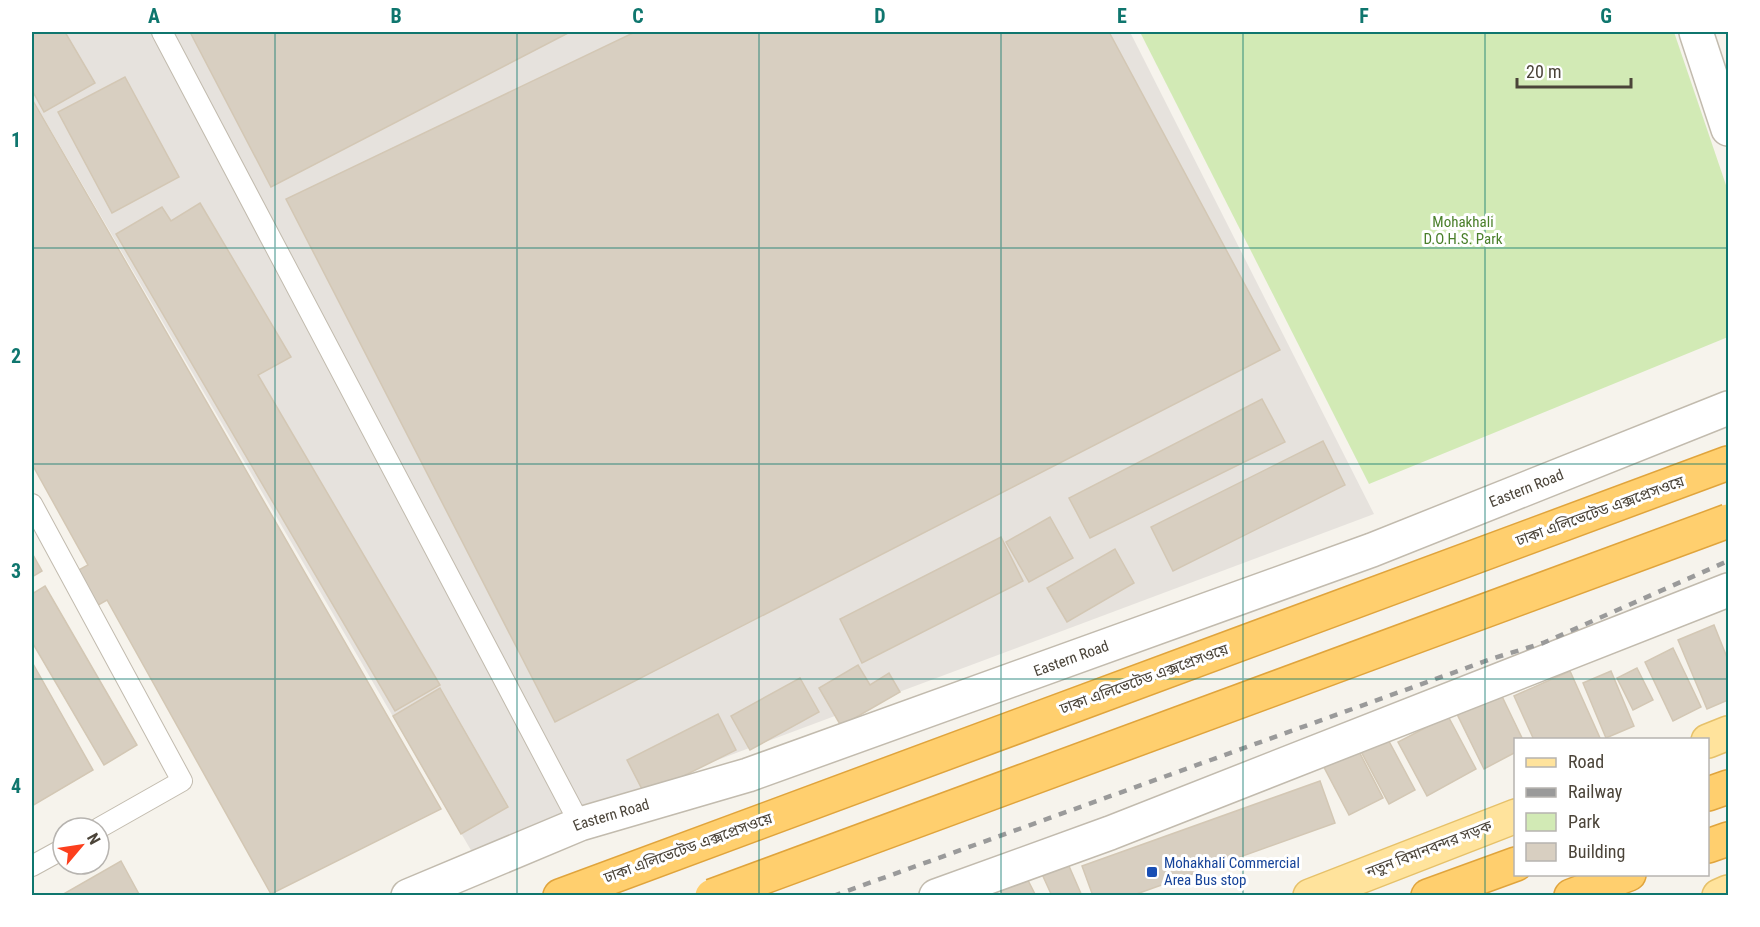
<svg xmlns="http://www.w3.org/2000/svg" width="1760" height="927" font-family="'Roboto Condensed','Noto Sans Bengali',sans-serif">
<rect width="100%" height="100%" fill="#f6f3ec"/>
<path fill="#e6e2dd" d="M 32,32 L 1130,32 L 1374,514 L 472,852 L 32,98 Z"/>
<path fill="#d2eab5" d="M 1140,32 L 1674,32 L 1728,191 L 1728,337 L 1369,484 Z"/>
<g fill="#d8cfc1" stroke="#d3c7b4" stroke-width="1.5">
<path d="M 32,32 L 65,32 L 95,83 L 44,112 L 32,90 Z"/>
<path d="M 190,32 L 570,32 L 271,187 Z"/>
<path d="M 635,32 L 1109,32 L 1280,350 L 555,722 L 286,199 Z"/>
<path d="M 125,77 L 179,177 L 112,213 L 58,112 Z"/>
<path d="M 32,99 L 441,809 L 271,894 L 107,600 L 84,613 L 64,578 L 88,565 L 32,464 Z"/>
<path d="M 200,203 L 291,357 L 258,375 L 440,685 L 395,711 L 116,234 L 162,207 L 171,221 Z"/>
<path d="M 1262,399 L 1285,442 L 1090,538 L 1069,498 Z"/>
<path d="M 1323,441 L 1345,485 L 1173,571 L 1151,527 Z"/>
<path d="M 1050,517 L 1073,558 L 1029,582 L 1006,542 Z"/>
<path d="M 1001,537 L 1023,581 L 862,663 L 840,619 Z"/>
<path d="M 1115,549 L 1134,583 L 1067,622 L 1047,588 Z"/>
<path d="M 32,553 L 42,571 L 32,577 Z"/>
<path d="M 45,586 L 137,745 L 104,765 L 32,642 L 32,594 Z"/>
<path d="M 1714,625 L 1728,660 L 1728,700 L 1707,709 L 1678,640 Z"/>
<path d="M 1673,648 L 1701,707 L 1673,721 L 1645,662 Z"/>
<path d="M 32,662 L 93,770 L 32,806 Z"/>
<path d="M 858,665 L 870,685 L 889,673 L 900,692 L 841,726 L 819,688 Z"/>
<path d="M 1637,668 L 1653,700 L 1633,710 L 1617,678 Z"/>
<path d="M 1570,671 L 1600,738 L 1596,740 L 1534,740 L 1514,696 Z"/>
<path d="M 1611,671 L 1634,726 L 1606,738 L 1583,683 Z"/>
<path d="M 800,678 L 819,712 L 750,750 L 731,716 Z"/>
<path d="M 1497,686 L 1523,740 L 1516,740 L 1516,752 L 1484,769 L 1454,708 Z"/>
<path d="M 440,688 L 508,807 L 461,834 L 393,716 Z"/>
<path d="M 718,714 L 736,750 L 645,795 L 627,760 Z"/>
<path d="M 1448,716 L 1476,769 L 1427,796 L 1398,742 Z"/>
<path d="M 1383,730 L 1415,790 L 1389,804 L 1357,744 Z"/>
<path d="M 1351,736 L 1383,798 L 1349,815 L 1317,754 Z"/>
<path d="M 1320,781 L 1335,823 L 1131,896 L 1093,896 L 1082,866 Z"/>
<path d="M 1062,850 L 1082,896 L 1052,896 L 1036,861 Z"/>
<path d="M 1015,855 L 1035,894 L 1033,896 L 1003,896 L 990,868 Z"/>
<path d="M 121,861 L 140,896 L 60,896 Z"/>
</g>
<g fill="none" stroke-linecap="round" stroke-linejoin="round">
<g stroke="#c2bbae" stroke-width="22">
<g id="lane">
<path d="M 162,32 L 580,824"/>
<path d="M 32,504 L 182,781 L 99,828"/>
<path d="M 32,866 L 63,849"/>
</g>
</g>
<g stroke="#c2bbae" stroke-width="36">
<g id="street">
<path d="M 1696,32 L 1728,129"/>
<path id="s1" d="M 408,896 L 580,824 L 748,775 L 1372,550 L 1728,408"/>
<path d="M 936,896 L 1110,833 L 1728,590"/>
</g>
</g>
<g stroke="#e6c16a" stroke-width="36">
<g id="primary">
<path d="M 1708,741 L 1728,733"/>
<path d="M 1310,896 L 1516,816"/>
<path d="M 1719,896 L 1728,892"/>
</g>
</g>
<g stroke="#e0a43c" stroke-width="36">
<g id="highway">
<path d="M 1708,794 L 1728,787"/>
<path d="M 1708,846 L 1728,839"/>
<path d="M 560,896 L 1728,463"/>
<path d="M 1428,896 L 1516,864"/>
<path d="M 1571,896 L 1629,874"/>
</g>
</g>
<use href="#lane" stroke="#fff" stroke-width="20"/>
<use href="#street" stroke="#fff" stroke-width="33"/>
<use href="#primary" stroke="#ffe39c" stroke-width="33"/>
<use href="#highway" stroke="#ffcf6e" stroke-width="33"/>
<path stroke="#9a9a9a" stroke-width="1.5" d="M 722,896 L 1479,624 L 1528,609 L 1728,520"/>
<path stroke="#9a9a9a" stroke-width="4.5" stroke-dasharray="8 8" stroke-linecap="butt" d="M 833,896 L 1494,658 L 1543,643 L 1728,561"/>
<g stroke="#e0a43c" stroke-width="36" stroke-linecap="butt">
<path id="highway-bridge" d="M 712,896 L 1728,521"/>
</g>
<use href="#highway-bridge" stroke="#ffcf6e" stroke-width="33"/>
</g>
<path fill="none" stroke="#0f766e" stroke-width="1.5" stroke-opacity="0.55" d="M 275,32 L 275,896M 517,32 L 517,896M 759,32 L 759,896M 1001,32 L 1001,896M 1243,32 L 1243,896M 1485,32 L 1485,896M 32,248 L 1728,248M 32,464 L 1728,464M 32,679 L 1728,679"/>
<rect fill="#1a4fb4" stroke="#fff" stroke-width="2" x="1146" y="866" width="12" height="12" rx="3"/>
<g text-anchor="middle" stroke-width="6" stroke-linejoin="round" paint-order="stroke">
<g font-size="15" fill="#4a7f2a" stroke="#fff">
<text x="1463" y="227">Mohakhali<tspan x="1463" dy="17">D.O.H.S. Park</tspan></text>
</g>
<g font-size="15" fill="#4b4439" stroke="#fff">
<text dy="5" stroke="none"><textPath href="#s1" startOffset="1191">Eastern Road</textPath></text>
<text transform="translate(1600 511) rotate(-20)" y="5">ঢাকা এলিভেটেড এক্সপ্রেসওয়ে</text>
<text dy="5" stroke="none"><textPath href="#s1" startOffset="705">Eastern Road</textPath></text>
<text transform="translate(1144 679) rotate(-20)" y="5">ঢাকা এলিভেটেড এক্সপ্রেসওয়ে</text>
<text dy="5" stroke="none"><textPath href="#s1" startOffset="219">Eastern Road</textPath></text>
<text transform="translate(688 848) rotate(-20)" y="5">ঢাকা এলিভেটেড এক্সপ্রেসওয়ে</text>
<text transform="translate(1429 849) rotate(-21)" y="5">নতুন বিমানবন্দর সড়ক</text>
</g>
<g font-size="15" fill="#164399" stroke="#fff" text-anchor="start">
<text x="1164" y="868">Mohakhali Commercial<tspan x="1164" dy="17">Area Bus stop</tspan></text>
</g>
</g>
<rect width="1760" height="927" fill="none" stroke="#ffffff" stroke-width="66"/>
<rect x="1514" y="738" width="195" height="138" fill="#ffffff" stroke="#b7b4b0" stroke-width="1.5"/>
<rect x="1526" y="758" width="30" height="9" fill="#ffe39c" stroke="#b7b4b0" stroke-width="1.5"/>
<text x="1568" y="768" font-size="18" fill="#4b4439">Road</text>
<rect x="1526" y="788" width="30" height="9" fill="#9a9a9a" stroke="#b7b4b0" stroke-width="1.5"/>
<text x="1568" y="798" font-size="18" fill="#4b4439">Railway</text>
<rect x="1526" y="813" width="30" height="18" fill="#d2eab5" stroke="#b7b4b0" stroke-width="1.5"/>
<text x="1568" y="828" font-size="18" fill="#4b4439">Park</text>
<rect x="1526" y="843" width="30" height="18" fill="#d8cfc1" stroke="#b7b4b0" stroke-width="1.5"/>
<text x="1568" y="858" font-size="18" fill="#4b4439">Building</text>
<g transform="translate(81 846) rotate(61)"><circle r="28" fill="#ffffff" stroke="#b7b4b0" stroke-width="1.5"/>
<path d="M0-4.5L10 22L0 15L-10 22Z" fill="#fc3f1d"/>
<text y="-9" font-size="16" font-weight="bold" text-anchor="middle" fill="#4b4439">N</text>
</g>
<path d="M1517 78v9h114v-9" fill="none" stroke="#4b4439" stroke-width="3"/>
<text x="1526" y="78" font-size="18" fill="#4b4439" stroke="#ffffff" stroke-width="4.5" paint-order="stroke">20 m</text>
<rect x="33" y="33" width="1694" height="861" fill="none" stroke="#0f766e" stroke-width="2"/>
<g font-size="20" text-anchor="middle" font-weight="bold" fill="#0f766e">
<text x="154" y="23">A</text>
<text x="396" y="23">B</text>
<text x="638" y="23">C</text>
<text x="880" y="23">D</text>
<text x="1122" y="23">E</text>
<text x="1364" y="23">F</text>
<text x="1606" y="23">G</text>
<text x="16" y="147">1</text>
<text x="16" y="363">2</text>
<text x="16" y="578">3</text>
<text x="16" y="793">4</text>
</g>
</svg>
